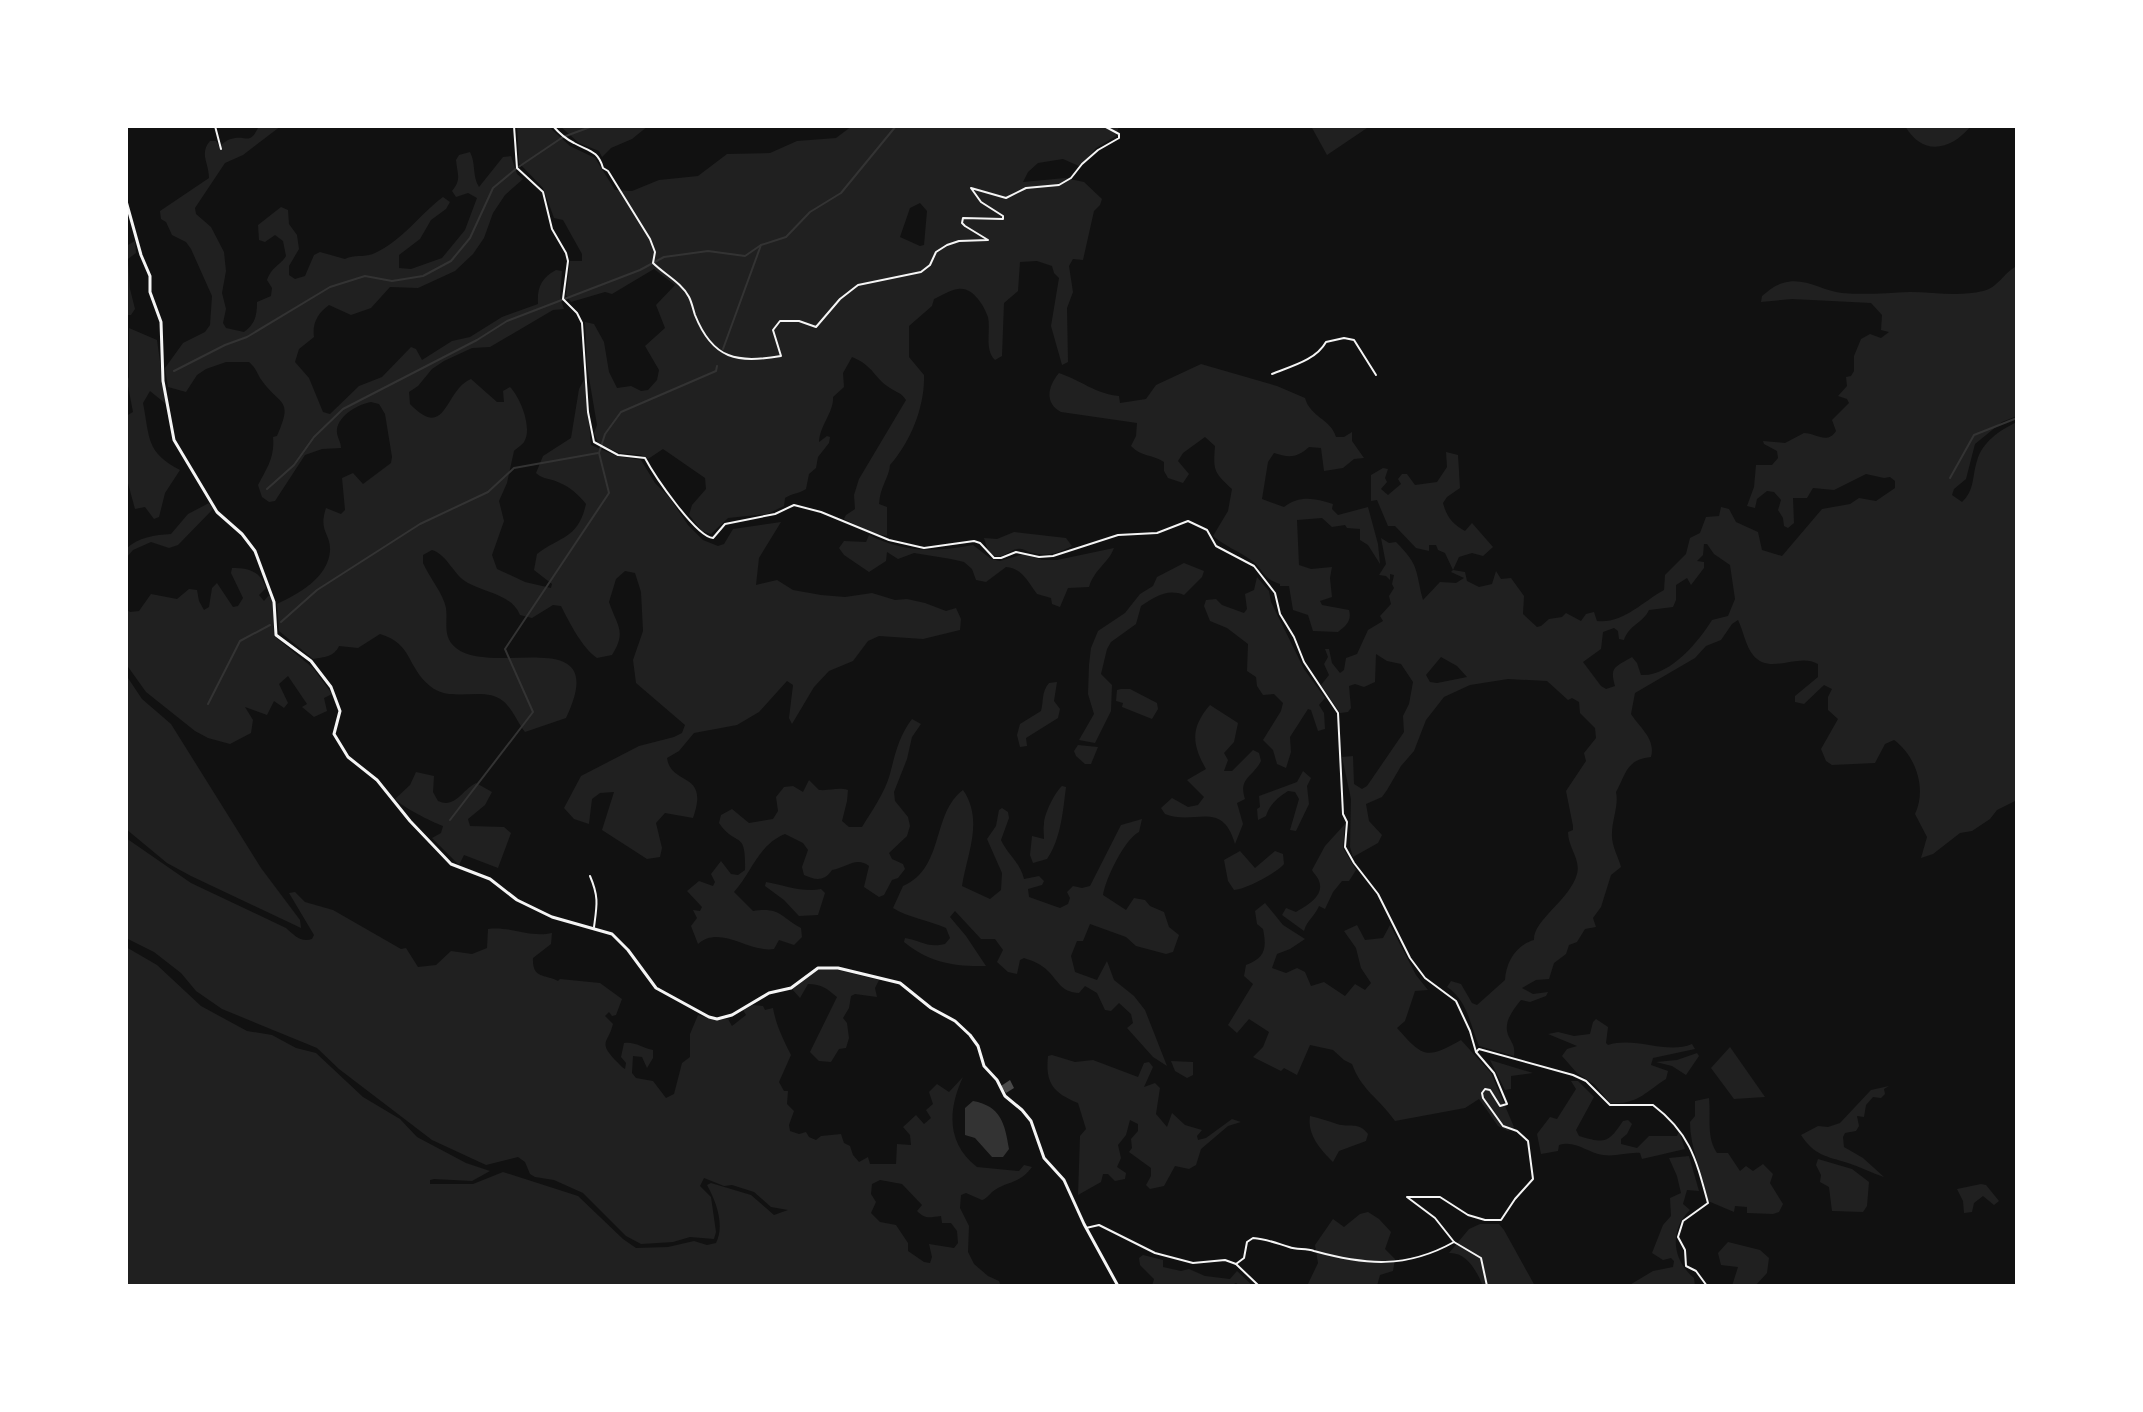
<svg xmlns="http://www.w3.org/2000/svg" width="2143" height="1412" font-family="Ubuntu,sans-serif">
<rect width="100%" height="100%" fill="#111"/>
<g fill="#202020" fill-rule="evenodd">
<path d="M 259,126 L 281,126 L 243,155 L 225,163 L 195,208 L 196,214 L 211,227 L 224,252 L 226,271 L 222,293 L 226,309 L 223,323 L 226,328 L 244,332 C 255,324 257,316 257,302 L 271,296 L 272,288 L 267,280 C 273,265 280,266 286,256 L 283,241 L 275,235 L 265,242 L 259,240 L 258,225 L 281,207 L 288,210 L 289,224 L 297,235 L 299,249 L 289,266 L 289,275 L 295,279 L 305,276 L 314,255 L 320,252 L 345,259 C 355,254 365,258 375,253 C 402,241 420,214 443,197 L 450,202 L 446,209 L 431,220 L 420,239 L 399,255 L 399,268 L 411,269 L 442,258 L 465,230 L 477,198 L 468,193 L 456,197 L 452,191 C 462,180 457,173 456,160 L 459,155 L 470,152 C 476,163 472,176 479,187 L 503,157 L 511,156 L 517,174 L 523,179 L 505,195 L 493,213 L 484,238 L 473,254 L 455,271 L 418,288 L 390,287 L 371,308 L 351,315 L 329,305 C 318,313 312,323 314,337 L 299,349 L 295,362 L 309,378 L 323,412 L 330,414 L 359,386 L 382,377 L 411,347 L 416,349 L 422,360 L 452,341 L 470,337 L 502,317 L 538,304 C 537,288 541,278 556,270 L 562,271 L 560,297 L 564,309 L 553,310 L 490,347 L 472,348 L 444,361 L 432,369 L 418,386 L 409,392 L 410,404 C 447,442 444,390 471,379 L 497,402 L 504,402 L 503,391 L 510,387 C 520,397 533,428 524,442 C 523,444 516,449 514,451 L 507,483 L 499,501 L 504,521 L 492,555 L 497,569 L 525,582 L 551,588 L 552,584 L 534,570 L 537,554 C 562,535 578,539 586,504 C 580,496 570,487 560,483 C 551,478 543,480 536,473 L 543,456 L 571,438 L 579,389 L 585,378 L 591,445 L 617,456 L 641,460 L 655,483 L 669,497 L 688,525 L 703,540 L 718,546 L 724,544 L 733,529 L 781,522 L 759,558 L 756,585 L 777,580 L 793,590 L 821,595 L 845,597 L 872,593 L 895,600 L 907,599 L 925,603 L 946,611 L 956,608 L 961,619 L 960,630 L 923,639 L 879,636 L 868,641 L 853,661 L 829,671 L 814,687 L 792,724 L 789,718 L 793,685 L 787,681 L 759,712 L 737,725 L 694,733 L 679,751 L 667,758 C 671,787 710,770 693,818 L 665,813 L 656,823 L 662,848 L 660,857 L 647,859 L 602,830 L 614,792 L 600,793 L 592,799 L 589,824 L 574,819 L 564,808 L 581,776 L 639,746 L 674,737 L 682,733 L 685,725 L 636,683 L 633,660 L 643,631 L 641,592 L 635,573 L 625,571 L 616,579 L 609,602 C 617,626 627,631 612,655 L 597,658 C 583,649 569,622 561,606 L 553,605 L 532,618 L 520,615 C 512,595 487,593 468,583 C 453,575 448,555 432,550 L 423,555 L 423,563 C 429,577 443,593 446,608 C 448,623 442,637 456,648 C 494,678 612,621 566,718 L 525,732 C 518,723 512,708 503,701 C 484,685 451,704 430,686 C 406,666 413,644 380,634 L 358,648 L 339,646 C 334,657 324,657 313,659 L 279,631 L 277,604 C 298,594 328,578 330,551 C 331,533 318,532 326,508 L 341,514 L 345,510 L 342,478 L 353,473 L 363,484 L 391,463 L 392,457 L 385,414 L 379,404 L 371,402 C 359,404 339,415 337,429 C 336,437 341,441 341,448 L 322,449 L 305,455 L 275,501 L 269,502 L 262,497 L 258,485 C 267,468 275,457 273,437 L 277,436 C 294,397 280,407 260,378 C 256,371 255,367 249,362 L 226,362 L 206,369 L 197,375 L 186,392 L 168,387 L 165,368 L 183,343 L 205,332 L 210,325 L 212,296 L 191,249 L 186,242 L 172,235 L 166,222 L 161,219 L 160,211 L 209,178 C 209,163 199,154 210,141 L 216,141 L 219,146 C 223,144 226,140 231,139 C 247,134 249,147 259,126 Z"/>
<path d="M 517,126 L 548,126 L 570,146 L 595,158 L 615,190 L 632,191 L 659,180 L 698,176 L 727,154 L 770,153 L 797,141 L 836,138 L 852,126 L 1119,126 L 1116,136 L 1096,148 L 1081,167 L 1063,159 L 1038,163 L 1028,172 L 1023,182 L 1065,178 L 1084,182 L 1102,199 L 1100,205 L 1094,211 L 1083,260 L 1073,259 L 1069,266 L 1073,292 L 1067,308 L 1068,362 L 1062,365 L 1051,326 L 1059,278 L 1054,273 L 1052,266 L 1037,261 L 1020,262 L 1018,291 L 1004,303 L 1002,356 L 995,360 C 984,349 991,331 988,317 C 984,305 972,286 958,289 C 950,290 941,296 934,299 L 932,306 L 909,326 L 909,357 L 924,375 C 925,406 911,441 890,465 C 889,478 880,486 879,504 L 887,507 L 887,536 L 872,533 L 844,519 L 846,515 L 855,509 L 854,495 L 859,479 L 906,400 C 901,392 897,393 890,388 C 874,378 874,366 852,357 L 843,373 L 844,387 L 833,397 C 834,412 820,425 819,442 L 827,436 L 830,437 L 829,443 L 818,457 L 816,468 L 809,474 L 806,489 C 799,494 792,493 785,498 L 784,506 L 767,514 L 728,518 L 711,534 L 702,531 L 689,515 L 692,505 L 706,489 L 705,478 L 663,449 L 648,459 L 641,455 L 619,453 L 598,443 L 594,433 L 597,425 L 587,366 L 585,322 L 594,324 L 604,342 L 609,372 L 617,388 L 631,386 L 641,391 L 648,390 L 657,380 L 659,370 L 645,346 L 665,328 L 656,305 L 675,285 L 654,269 L 612,294 L 605,292 L 571,302 L 566,295 L 570,261 L 582,261 L 582,254 L 563,220 L 554,218 L 543,188 L 519,163 ZM 920,203 L 927,211 L 924,245 L 920,246 L 900,237 L 910,208 Z"/>
<path d="M 560,126 L 648,126 L 632,139 L 611,148 L 602,157 L 599,151 L 579,143 Z"/>
<path d="M 1311,126 L 1370,126 L 1327,155 Z"/>
<path d="M 1905,126 L 1971,126 C 1951,150 1923,157 1905,126 Z"/>
<path d="M 135,241 L 136,253 L 128,259 L 130,289 L 135,309 L 131,315 L 127,315 L 126,246 Z"/>
<path d="M 2017,266 L 2017,416 L 2002,422 L 1975,444 L 1966,479 L 1954,489 L 1952,495 L 1962,502 C 1975,490 1972,476 1977,461 C 1982,442 2000,430 2017,422 L 2017,800 L 1997,810 L 1990,819 L 1972,831 L 1960,833 L 1933,854 L 1921,858 L 1927,837 L 1915,814 C 1927,789 1916,756 1894,740 L 1885,744 L 1875,763 L 1832,765 L 1826,761 L 1821,749 L 1838,719 L 1828,710 L 1828,697 L 1832,689 L 1824,685 L 1804,704 L 1795,702 L 1795,696 L 1818,677 L 1818,664 C 1798,652 1770,676 1753,655 C 1746,647 1743,630 1738,620 L 1732,624 L 1721,640 L 1706,646 L 1695,658 L 1635,693 L 1631,714 C 1640,728 1656,739 1651,757 C 1626,760 1627,772 1616,792 C 1619,805 1612,820 1612,833 C 1611,845 1618,856 1621,867 L 1611,875 L 1601,907 L 1593,918 L 1596,927 L 1585,929 L 1577,942 L 1569,945 L 1566,954 L 1554,963 L 1549,979 L 1536,980 L 1522,988 L 1533,994 L 1548,992 L 1546,996 L 1530,1002 L 1521,1000 C 1513,1010 1502,1023 1509,1037 C 1513,1045 1515,1046 1514,1056 L 1479,1046 C 1470,1025 1468,1001 1447,987 L 1451,981 L 1461,984 L 1472,1003 L 1477,1005 L 1505,980 C 1506,962 1516,945 1534,940 C 1533,920 1570,900 1577,874 C 1581,859 1568,848 1568,832 L 1573,830 L 1573,826 L 1566,791 L 1586,761 L 1584,753 L 1596,738 L 1595,728 L 1580,713 L 1579,702 L 1572,698 L 1568,700 L 1547,681 L 1508,679 L 1470,685 L 1444,697 L 1426,720 L 1414,751 L 1401,766 L 1387,790 L 1382,797 L 1366,804 L 1369,821 L 1382,835 L 1378,843 L 1353,857 L 1350,847 L 1351,799 L 1342,757 L 1353,756 L 1354,784 L 1362,789 L 1367,786 L 1404,732 L 1403,716 L 1409,704 L 1413,682 L 1401,664 L 1387,661 L 1376,654 L 1375,682 L 1364,687 L 1355,684 L 1349,686 L 1351,708 L 1348,712 L 1340,713 L 1321,685 L 1329,675 L 1324,664 L 1328,657 L 1325,649 L 1329,649 L 1332,663 L 1340,673 L 1344,670 L 1346,658 L 1357,654 L 1368,630 L 1383,621 L 1380,616 L 1391,604 L 1389,596 L 1394,588 L 1392,584 L 1394,575 L 1390,574 L 1390,580 L 1386,576 L 1379,575 L 1386,564 L 1381,538 L 1389,543 L 1396,542 C 1420,566 1415,570 1423,600 L 1440,582 L 1456,583 L 1464,578 L 1451,572 L 1453,570 L 1445,553 L 1438,550 L 1436,545 L 1429,545 L 1429,551 L 1416,548 L 1395,526 L 1388,526 L 1377,500 L 1371,501 L 1371,475 L 1383,468 L 1388,469 L 1385,478 L 1387,482 L 1381,489 L 1388,495 L 1401,484 L 1398,479 L 1402,474 L 1407,474 L 1415,485 L 1437,482 L 1447,467 L 1446,452 L 1458,455 L 1460,488 L 1447,497 L 1443,503 C 1447,518 1453,524 1465,531 L 1472,523 L 1493,547 L 1483,556 L 1472,553 L 1459,557 L 1453,570 L 1465,572 L 1467,581 L 1479,587 L 1492,584 L 1496,571 L 1501,579 L 1511,578 L 1524,596 L 1523,614 L 1537,627 L 1541,626 L 1549,619 L 1562,617 L 1566,613 L 1581,621 L 1586,614 L 1594,612 L 1597,621 C 1623,624 1642,602 1664,590 L 1665,575 L 1686,554 L 1690,538 L 1700,533 L 1706,517 L 1719,516 L 1721,507 L 1729,509 L 1736,522 L 1758,532 L 1762,550 L 1782,556 L 1822,509 L 1850,504 L 1859,498 L 1876,501 L 1895,488 L 1895,481 L 1890,477 L 1884,478 L 1866,474 L 1834,490 L 1813,488 L 1807,498 L 1793,498 L 1794,523 L 1788,528 L 1784,526 L 1783,518 L 1778,510 L 1781,500 L 1774,492 L 1767,491 L 1757,499 L 1755,508 L 1747,506 L 1754,487 L 1756,465 L 1772,465 L 1778,458 L 1777,451 L 1764,444 L 1763,441 L 1785,443 L 1804,433 C 1816,433 1827,445 1836,431 L 1832,420 L 1849,403 L 1847,399 L 1838,396 L 1847,386 L 1846,377 L 1851,376 L 1854,371 L 1854,356 L 1861,339 L 1870,334 L 1881,338 L 1889,332 L 1881,330 L 1882,315 L 1871,303 L 1792,299 L 1761,302 L 1762,296 C 1768,291 1775,285 1783,283 C 1803,276 1823,291 1842,293 C 1865,295 1887,293 1910,292 C 1934,292 1958,297 1983,291 C 1998,288 2004,272 2017,266 ZM 1704,544 L 1707,544 L 1714,554 L 1730,565 L 1735,599 L 1728,616 L 1712,620 C 1699,641 1670,677 1641,675 L 1637,663 L 1632,657 C 1616,667 1609,666 1615,686 L 1606,689 L 1601,686 L 1583,662 L 1601,649 L 1603,632 L 1614,628 L 1618,631 L 1619,639 L 1624,640 C 1629,625 1643,623 1649,610 L 1673,607 L 1676,600 L 1676,585 L 1687,578 L 1691,585 L 1704,568 L 1704,562 L 1697,561 L 1703,555 ZM 1441,657 L 1457,666 L 1467,677 L 1437,683 L 1430,682 L 1426,675 Z"/>
<path d="M 129,328 L 157,340 L 166,404 L 150,391 L 143,403 C 150,439 146,452 180,470 L 165,493 L 159,517 L 154,519 L 145,507 L 135,509 L 126,476 L 126,416 L 133,412 L 127,381 L 129,377 Z"/>
<path d="M 1201,364 L 1277,386 L 1305,398 C 1310,417 1331,419 1336,437 L 1344,437 L 1352,432 L 1352,441 L 1364,458 L 1354,459 L 1343,468 L 1324,471 L 1321,448 L 1309,447 C 1297,458 1289,458 1274,453 L 1268,462 L 1262,499 L 1284,507 C 1299,495 1315,498 1333,504 L 1332,509 L 1338,515 L 1368,507 L 1378,544 L 1380,564 L 1368,545 L 1360,540 L 1360,529 L 1347,528 L 1345,525 L 1332,527 L 1322,518 L 1297,520 L 1299,565 L 1311,569 L 1332,567 L 1330,578 L 1332,597 L 1320,601 L 1322,605 L 1349,610 C 1352,621 1346,626 1338,632 L 1313,631 L 1308,615 L 1293,610 L 1289,586 L 1280,586 L 1280,584 C 1261,578 1265,570 1251,560 C 1238,551 1225,546 1213,536 L 1228,511 L 1232,489 C 1214,472 1213,471 1215,446 L 1205,437 L 1183,453 L 1178,461 L 1189,474 L 1183,483 L 1168,478 L 1164,471 L 1164,462 C 1152,454 1141,457 1131,446 L 1136,436 L 1137,423 L 1061,412 C 1044,403 1048,386 1059,373 C 1080,380 1096,394 1119,396 L 1120,403 L 1146,399 L 1156,385 Z"/>
<path d="M 209,503 L 213,509 L 178,545 L 169,548 L 151,542 L 133,550 L 126,558 L 126,549 C 138,537 155,535 171,534 L 188,514 Z"/>
<path d="M 1014,532 L 1066,538 L 1072,546 C 1057,554 1046,557 1029,552 C 1024,550 1022,548 1017,549 C 1009,550 1002,560 993,555 C 987,552 986,544 984,538 L 997,539 Z"/>
<path d="M 869,535 C 905,553 934,552 973,545 L 991,559 L 1000,561 L 1024,554 L 1042,560 L 1057,560 L 1114,548 C 1108,564 1095,568 1089,587 L 1068,588 L 1060,607 L 1052,604 L 1051,598 L 1037,594 C 1028,582 1022,568 1006,567 L 986,582 L 976,580 L 972,569 L 964,562 L 951,559 L 914,553 L 898,559 L 887,552 L 886,561 L 869,572 L 844,555 L 839,548 L 844,541 L 866,542 Z"/>
<path d="M 1184,563 L 1204,571 L 1202,577 L 1184,595 C 1167,588 1155,597 1141,606 L 1136,624 L 1111,642 L 1107,649 L 1101,674 L 1112,685 L 1111,711 L 1095,743 L 1079,740 L 1094,714 L 1088,694 L 1089,665 L 1091,648 L 1098,631 L 1125,613 L 1140,594 L 1153,586 L 1157,577 Z"/>
<path d="M 232,568 C 249,568 260,571 266,588 L 259,595 L 264,601 L 269,595 L 273,602 L 274,636 L 313,668 L 332,694 L 324,698 L 327,711 L 314,717 L 302,707 L 307,704 L 288,676 L 279,684 L 288,703 L 284,708 L 274,701 L 267,715 L 245,707 L 253,720 L 251,733 L 230,744 L 208,738 L 195,731 L 146,692 L 126,664 L 126,609 L 130,612 L 139,611 L 151,594 L 177,599 L 189,589 L 197,590 L 199,601 L 204,610 L 209,607 L 212,588 L 217,583 L 233,607 L 238,606 L 243,598 L 231,573 Z"/>
<path d="M 1257,577 L 1269,591 L 1271,602 L 1304,669 L 1325,698 L 1319,705 L 1324,713 L 1325,729 L 1318,731 L 1311,710 L 1308,709 L 1290,737 L 1291,752 L 1286,768 L 1277,764 L 1273,750 L 1263,740 L 1281,711 L 1283,703 L 1274,694 L 1263,695 L 1257,686 L 1256,677 L 1247,671 L 1248,644 L 1227,628 L 1210,621 L 1204,606 L 1206,600 L 1216,599 L 1222,605 L 1244,613 L 1247,609 L 1245,594 L 1254,590 Z"/>
<path d="M 126,675 L 142,699 L 171,724 L 261,868 L 300,920 L 301,928 L 191,876 L 167,863 L 126,829 Z"/>
<path d="M 1057,682 L 1054,701 L 1060,709 L 1058,718 L 1026,738 L 1027,746 L 1020,747 L 1017,735 L 1020,724 L 1041,711 C 1044,700 1041,693 1049,683 Z"/>
<path d="M 1121,689 L 1130,689 L 1157,703 L 1158,709 L 1152,719 L 1122,707 L 1123,703 L 1116,701 L 1117,690 Z"/>
<path d="M 1210,705 L 1238,723 L 1234,742 L 1224,753 L 1228,760 L 1224,771 L 1232,771 L 1253,750 L 1259,753 L 1261,761 C 1253,777 1238,778 1245,799 L 1237,803 L 1243,824 L 1235,844 C 1222,799 1195,826 1165,814 L 1161,808 L 1172,798 L 1188,807 L 1198,805 L 1204,797 L 1187,780 L 1206,769 C 1192,744 1190,728 1210,705 Z"/>
<path d="M 912,719 L 921,724 L 912,737 L 907,759 L 894,792 L 895,801 L 908,817 L 910,826 L 907,836 L 889,853 L 892,859 L 903,864 L 905,869 L 898,878 L 892,880 L 884,895 L 879,897 L 864,887 L 869,866 C 856,856 846,868 832,870 C 824,882 815,880 804,875 L 802,867 L 808,850 L 803,843 L 785,834 C 758,845 752,872 734,892 L 753,911 C 781,907 780,917 801,928 L 802,937 L 794,945 L 779,940 L 774,949 C 749,953 720,924 698,944 L 691,926 L 697,918 L 693,910 L 700,911 L 702,907 L 687,891 L 699,881 L 713,886 L 715,882 L 711,874 L 721,861 L 731,874 L 738,875 L 745,870 C 746,828 737,849 719,823 L 721,815 L 732,809 L 749,823 L 773,819 L 778,811 L 776,797 L 784,787 L 793,786 L 803,792 L 809,780 L 819,790 C 830,791 837,787 848,790 L 847,801 L 842,821 L 849,827 L 862,827 C 872,811 885,792 890,774 C 895,754 899,736 912,719 Z"/>
<path d="M 1078,745 L 1098,747 L 1091,764 L 1085,764 L 1076,756 L 1074,751 Z"/>
<path d="M 1303,771 L 1311,778 L 1307,786 L 1309,804 L 1296,831 L 1290,830 L 1299,799 L 1295,792 L 1288,791 C 1278,797 1269,805 1266,816 L 1258,820 L 1257,809 L 1260,807 L 1259,796 L 1297,782 Z"/>
<path d="M 416,772 L 434,776 L 433,792 L 438,801 C 455,809 462,790 476,783 L 492,792 L 485,805 L 468,819 L 470,826 L 504,827 L 511,833 L 498,868 L 464,855 L 459,865 L 432,838 L 441,833 L 443,826 C 430,821 404,808 395,799 L 410,785 Z"/>
<path d="M 1062,786 L 1066,787 C 1063,811 1061,839 1047,859 L 1033,863 L 1030,855 L 1032,836 L 1044,839 C 1044,834 1043,829 1044,824 C 1044,814 1055,792 1062,786 Z"/>
<path d="M 963,790 C 984,820 967,854 962,886 L 990,899 L 1001,890 L 1002,873 L 987,839 L 996,826 L 999,810 L 1002,808 L 1008,812 L 1009,818 L 1001,840 C 1008,855 1020,862 1024,879 L 1039,876 L 1044,881 L 1042,885 L 1028,889 L 1029,897 L 1060,908 L 1068,904 L 1070,898 L 1067,892 L 1073,886 L 1082,888 L 1090,886 L 1121,825 L 1142,819 L 1139,832 C 1124,840 1106,878 1103,895 L 1126,910 L 1134,898 L 1145,900 L 1150,906 L 1164,912 L 1169,927 L 1179,935 L 1173,952 L 1166,954 L 1136,946 L 1126,937 L 1090,924 L 1083,941 L 1077,941 L 1071,956 L 1075,972 L 1097,980 L 1107,961 L 1114,980 L 1134,996 L 1145,1010 L 1167,1066 L 1153,1057 L 1127,1028 L 1133,1023 L 1131,1014 L 1119,1003 L 1111,1011 L 1105,1010 L 1097,993 L 1085,986 L 1079,993 C 1061,992 1059,982 1048,971 C 1041,964 1033,961 1024,958 L 1020,960 L 1017,974 L 1008,972 L 997,962 L 1003,950 L 995,939 L 981,939 L 955,911 L 950,917 L 966,936 L 986,966 C 954,967 928,962 904,942 L 905,938 C 922,941 927,948 945,944 L 950,938 L 946,928 C 928,920 909,918 893,908 L 903,886 C 945,868 931,814 963,790 Z"/>
<path d="M 1345,824 L 1343,848 L 1356,870 L 1349,881 L 1342,881 L 1333,892 L 1325,909 L 1319,906 C 1315,916 1307,920 1304,931 L 1282,915 L 1286,908 L 1296,912 C 1306,906 1325,896 1319,881 C 1318,877 1314,874 1312,870 L 1325,846 Z"/>
<path d="M 126,838 L 191,883 L 286,928 C 294,935 301,943 312,939 L 314,935 L 289,893 L 295,892 L 305,902 L 333,910 L 401,949 L 406,948 L 418,967 L 436,965 L 451,951 L 472,954 L 487,948 L 488,929 C 511,926 529,938 552,933 L 551,944 L 533,958 C 532,979 544,974 558,981 L 560,979 L 600,983 L 622,999 L 616,1015 L 612,1016 L 609,1012 L 605,1016 L 613,1024 C 608,1044 598,1041 615,1060 C 619,1063 621,1067 625,1069 L 626,1063 L 621,1057 L 624,1043 C 634,1041 643,1048 653,1050 L 653,1058 L 647,1068 L 642,1057 L 633,1056 L 632,1073 L 636,1078 L 653,1081 L 666,1098 L 674,1094 L 682,1063 L 690,1057 L 690,1034 L 698,1015 L 715,1020 L 728,1019 L 732,1026 L 746,1015 L 743,1010 L 753,1005 L 763,1006 L 765,1010 L 773,1008 C 776,1025 783,1039 791,1055 L 779,1082 L 784,1091 L 788,1091 L 787,1104 L 794,1111 L 789,1125 L 790,1131 L 799,1134 L 806,1132 L 809,1137 L 816,1140 L 821,1136 L 841,1134 L 844,1143 L 850,1146 L 853,1155 L 859,1162 L 868,1157 L 870,1164 L 896,1164 L 897,1144 L 911,1145 L 910,1135 L 903,1127 L 916,1115 L 924,1124 L 931,1118 L 926,1110 L 933,1104 L 929,1092 L 937,1084 L 949,1092 L 963,1077 C 948,1109 946,1143 977,1167 L 1019,1171 L 1024,1165 L 1032,1167 C 1019,1185 1005,1181 992,1192 C 989,1195 986,1199 982,1200 L 966,1193 L 961,1195 L 960,1208 L 969,1226 L 968,1252 L 974,1264 L 988,1276 L 999,1281 L 1001,1286 L 126,1286 L 126,947 L 157,965 L 201,1006 L 247,1031 L 272,1035 L 296,1048 L 316,1053 L 363,1097 L 400,1119 L 417,1137 L 466,1163 L 490,1171 L 472,1181 L 434,1179 L 430,1180 L 430,1184 L 473,1184 L 503,1172 L 578,1196 L 623,1239 L 636,1248 L 668,1247 L 694,1241 L 707,1245 L 716,1243 C 725,1225 716,1201 707,1185 L 711,1183 L 751,1195 L 774,1215 L 788,1210 L 771,1207 L 754,1192 L 732,1185 L 724,1186 L 704,1178 L 700,1186 L 711,1197 L 716,1232 L 714,1239 L 690,1237 L 673,1242 L 641,1244 L 626,1236 L 583,1193 L 554,1180 L 535,1177 L 530,1174 L 525,1162 L 518,1157 L 486,1165 L 432,1140 L 339,1069 L 317,1048 L 222,1009 L 196,991 L 181,973 L 154,952 L 126,938 ZM 880,1180 L 902,1184 L 922,1205 L 917,1211 C 926,1220 930,1217 941,1216 L 942,1223 L 951,1223 L 957,1231 L 958,1243 L 954,1248 L 929,1244 L 932,1257 L 930,1263 L 924,1262 L 908,1251 L 908,1243 L 896,1225 L 880,1222 L 871,1213 L 876,1202 L 871,1194 L 872,1184 Z"/>
<path d="M 1240,851 L 1255,868 L 1275,851 L 1283,854 L 1284,864 C 1278,872 1245,890 1234,890 L 1228,881 L 1224,860 Z"/>
<path d="M 766,882 C 783,885 804,893 821,889 L 825,893 L 818,915 L 799,916 L 784,900 L 765,886 Z"/>
<path d="M 1265,903 L 1283,925 L 1305,939 L 1290,949 L 1277,954 L 1272,968 L 1286,973 L 1297,968 L 1305,972 L 1311,986 L 1324,982 L 1345,996 L 1355,984 L 1365,990 L 1371,983 L 1361,968 L 1356,948 L 1344,931 L 1357,925 L 1365,940 L 1383,938 L 1390,925 L 1416,975 L 1428,990 L 1415,991 L 1405,1021 L 1397,1028 C 1423,1057 1426,1060 1461,1040 L 1491,1073 L 1514,1127 L 1508,1131 L 1498,1126 L 1479,1099 L 1465,1108 L 1395,1121 C 1378,1097 1362,1091 1352,1064 L 1344,1060 L 1333,1050 L 1310,1045 L 1297,1075 L 1284,1068 L 1281,1071 L 1253,1057 L 1263,1047 L 1269,1032 L 1249,1019 L 1237,1033 L 1228,1025 L 1253,984 L 1244,976 L 1246,965 C 1265,958 1267,949 1263,929 L 1257,924 L 1255,911 Z"/>
<path d="M 819,969 L 834,969 L 879,980 L 875,988 L 877,997 L 855,994 L 851,996 L 849,1008 L 843,1018 L 847,1023 L 849,1038 L 846,1048 L 839,1049 L 831,1062 L 819,1061 L 810,1052 L 837,997 C 827,989 822,984 808,984 L 800,998 L 792,989 Z"/>
<path d="M 1596,1019 L 1608,1027 L 1606,1043 L 1608,1045 C 1636,1036 1666,1055 1692,1044 L 1695,1049 L 1653,1058 L 1651,1065 L 1668,1071 L 1666,1079 C 1645,1092 1638,1105 1610,1103 L 1595,1085 L 1577,1073 L 1562,1056 L 1567,1049 L 1577,1046 L 1548,1034 L 1558,1032 L 1574,1036 L 1590,1034 L 1593,1022 Z"/>
<path d="M 1730,1047 L 1765,1097 L 1734,1099 L 1711,1068 Z"/>
<path d="M 1697,1053 L 1699,1056 L 1686,1075 L 1672,1066 L 1656,1062 L 1677,1060 Z"/>
<path d="M 1052,1055 L 1075,1062 L 1093,1060 L 1138,1077 L 1144,1063 L 1149,1062 L 1153,1067 L 1144,1087 L 1155,1083 L 1160,1088 L 1156,1114 L 1167,1127 L 1172,1113 L 1185,1125 L 1202,1130 L 1197,1136 L 1198,1140 L 1206,1138 L 1232,1119 L 1241,1122 L 1228,1126 L 1201,1149 L 1196,1165 L 1189,1169 L 1175,1166 L 1164,1186 L 1150,1189 L 1146,1185 L 1151,1176 L 1151,1168 L 1129,1152 L 1132,1148 L 1131,1139 L 1138,1131 L 1138,1124 L 1130,1120 L 1126,1135 L 1118,1145 L 1121,1158 L 1117,1167 L 1126,1173 L 1125,1179 L 1115,1181 L 1108,1174 L 1103,1174 L 1101,1182 L 1078,1195 L 1080,1136 L 1086,1129 L 1078,1103 C 1054,1093 1045,1084 1048,1056 Z"/>
<path d="M 1490,1060 L 1533,1073 L 1511,1076 L 1511,1089 L 1505,1090 Z"/>
<path d="M 1171,1061 L 1193,1062 L 1193,1075 L 1187,1078 L 1175,1071 Z"/>
<path d="M 1571,1081 L 1578,1081 L 1594,1097 L 1576,1130 L 1579,1136 C 1606,1144 1608,1143 1623,1121 L 1628,1120 L 1632,1124 L 1627,1134 L 1621,1139 L 1621,1144 L 1637,1148 L 1649,1136 L 1677,1136 L 1679,1131 L 1685,1149 L 1642,1159 L 1640,1153 C 1629,1152 1615,1157 1603,1155 C 1587,1153 1576,1140 1559,1145 L 1558,1151 L 1541,1154 L 1537,1134 L 1550,1117 L 1557,1119 L 1576,1089 Z"/>
<path d="M 1889,1086 L 1884,1089 L 1885,1094 L 1881,1098 L 1873,1097 L 1866,1105 L 1864,1117 L 1857,1116 L 1859,1126 L 1856,1131 L 1845,1133 L 1843,1137 L 1844,1147 L 1863,1158 L 1884,1177 C 1872,1173 1860,1167 1848,1163 C 1826,1156 1815,1156 1801,1135 L 1818,1126 L 1828,1127 L 1840,1123 L 1871,1090 Z"/>
<path d="M 1709,1098 C 1711,1117 1706,1137 1717,1153 L 1728,1153 L 1740,1171 L 1746,1166 L 1753,1171 L 1763,1164 L 1773,1174 L 1770,1183 L 1783,1204 L 1779,1212 L 1773,1214 L 1747,1213 L 1747,1207 L 1735,1206 L 1734,1212 L 1708,1201 C 1703,1174 1690,1149 1690,1122 L 1695,1116 L 1695,1101 Z"/>
<path d="M 1310,1116 C 1320,1118 1328,1121 1337,1124 C 1350,1128 1358,1121 1368,1134 L 1366,1141 L 1339,1151 L 1333,1162 C 1321,1150 1307,1135 1310,1116 Z"/>
<path d="M 1689,1156 L 1699,1191 L 1687,1190 L 1683,1204 L 1690,1210 C 1669,1230 1672,1260 1694,1278 L 1695,1286 L 1628,1286 L 1653,1271 L 1673,1267 L 1674,1261 L 1671,1258 L 1663,1260 L 1652,1253 L 1663,1225 L 1671,1216 L 1670,1198 L 1681,1193 L 1677,1176 L 1669,1158 Z"/>
<path d="M 1818,1159 L 1852,1169 L 1869,1182 L 1867,1206 L 1863,1212 L 1832,1211 L 1829,1187 L 1820,1182 L 1821,1175 L 1816,1165 Z"/>
<path d="M 1981,1184 L 1986,1185 L 1999,1201 L 1994,1205 L 1983,1196 L 1974,1203 L 1972,1212 L 1964,1213 L 1963,1201 L 1957,1189 Z"/>
<path d="M 1368,1212 L 1379,1219 L 1391,1232 L 1385,1249 L 1395,1259 L 1393,1271 L 1380,1275 L 1377,1286 L 1307,1286 L 1318,1263 L 1315,1245 L 1333,1219 L 1344,1227 L 1360,1214 Z"/>
<path d="M 1480,1224 L 1499,1224 L 1504,1230 L 1535,1286 L 1483,1286 C 1477,1272 1467,1252 1449,1253 L 1469,1229 Z"/>
<path d="M 1728,1242 L 1760,1250 L 1769,1258 L 1767,1273 L 1755,1286 L 1732,1286 L 1738,1267 L 1721,1265 L 1718,1253 Z"/>
<path d="M 1143,1255 L 1163,1260 L 1163,1267 L 1181,1271 L 1189,1269 L 1205,1276 L 1230,1279 L 1237,1271 L 1253,1286 L 1240,1286 L 1236,1283 L 1230,1286 L 1152,1286 L 1154,1279 L 1140,1265 L 1139,1258 Z"/>
</g>
<path fill="#333" d="M 973,1101 C 1001,1106 1005,1124 1009,1149 L 1003,1157 L 992,1157 L 975,1138 L 965,1135 L 965,1108 Z"/>
<g fill="none" stroke-linecap="round" stroke-linejoin="round">
<g stroke="#333" stroke-width="2">
<path d="M 723,349 L 761,245 L 786,237 L 810,212 L 841,193 L 896,126"/>
<path d="M 174,371 L 225,345 L 247,337 L 330,287 L 365,276 L 392,281 L 423,276 L 451,261 L 470,238 L 493,188 L 517,168 L 563,137 L 593,126"/>
<path d="M 1950,478 L 1974,435 L 2017,418"/>
<path d="M 267,489 L 294,465 L 314,437 L 343,409 L 477,340 L 507,321 L 640,270 L 664,257 L 708,251 L 745,256 L 761,245"/>
<path d="M 281,622 L 317,590 L 420,524 L 488,492 L 514,468 L 598,453"/>
<path d="M 208,704 L 240,641 L 270,625"/>
<path d="M 450,820 L 533,712 L 505,649 L 609,493 L 599,453 L 605,434 L 621,412 L 716,371 L 717,366"/>
</g>
</g>
<path fill="#4a4a4a" d="M 1010,1080 L 1014,1088 L 1006,1093 L 1001,1086 Z"/>
<g fill="none" stroke-linecap="round" stroke-linejoin="round">
<g stroke="#f5f5f5" stroke-width="2">
<path d="M 215,126 L 221,149"/>
<path d="M 514,126 L 517,168 L 543,192 L 552,229 L 566,253 L 568,261 L 563,299 L 577,313 L 582,323 L 588,412 L 594,442 L 618,455 L 645,458 C 654,475 696,537 713,538 L 725,524 L 775,514 L 794,505 L 821,512 L 889,540 L 924,548 L 974,541 L 980,543 L 994,558 L 1001,558 L 1016,552 L 1039,557 L 1053,556 L 1118,535 L 1157,533 L 1188,521 L 1207,530 L 1216,546 L 1254,566 L 1275,593 L 1280,614 L 1294,637 L 1304,662 L 1338,713 L 1343,814 L 1347,822 L 1345,847 L 1354,863 L 1378,894 L 1410,958 L 1425,978 L 1456,1001 L 1470,1031 L 1476,1052 L 1494,1073 L 1507,1104 L 1500,1106 L 1490,1090 L 1485,1089 L 1482,1093 L 1483,1098 L 1503,1126 L 1517,1131 L 1528,1141 L 1533,1179 L 1515,1199 L 1501,1220 L 1485,1220 L 1468,1215 L 1440,1197 L 1407,1197 L 1435,1218 L 1454,1242 L 1481,1258 L 1487,1286"/>
<path d="M 553,126 C 559,133 566,139 574,143 C 588,151 598,150 603,168 L 608,171 L 650,239 L 655,252 L 653,263 C 664,274 682,283 689,297 C 692,303 693,309 695,315 C 713,360 737,363 781,356 L 773,330 L 780,321 L 799,321 L 816,327 L 840,299 L 858,285 L 921,272 L 930,265 L 936,252 L 947,245 L 959,241 L 988,240 L 965,226 L 962,223 L 963,218 L 1003,219 L 1003,216 L 981,202 L 971,188 L 1006,198 L 1026,188 L 1059,185 L 1071,178 L 1082,164 L 1098,150 L 1119,138 L 1119,134 L 1104,126"/>
<path d="M 1272,374 C 1292,366 1316,360 1326,342 L 1344,338 L 1354,340 L 1376,375"/>
<path d="M 590,876 C 599,897 597,905 594,927"/>
<path d="M 1477,1051 L 1479,1049 L 1573,1075 L 1586,1081 L 1610,1105 L 1653,1105 C 1690,1133 1696,1159 1708,1203 L 1683,1221 L 1678,1237 L 1685,1250 L 1686,1266 L 1696,1271 L 1707,1286"/>
<path d="M 1086,1228 L 1099,1225 L 1155,1253 L 1193,1263 L 1225,1260 L 1236,1264 L 1259,1286"/>
<path d="M 1236,1264 L 1244,1258 L 1247,1242 L 1253,1238 C 1267,1239 1276,1243 1289,1247 C 1297,1250 1306,1248 1314,1251 C 1365,1265 1406,1269 1454,1242"/>
</g>
<path stroke="#f5f5f5" stroke-width="3" d="M 126,201 L 141,255 L 150,276 L 150,292 L 161,322 L 163,381 L 174,440 L 217,512 L 242,534 L 255,551 L 274,602 L 276,635 L 311,661 L 331,687 L 340,711 L 334,734 L 348,757 L 377,780 L 410,821 L 451,864 L 490,879 L 517,900 L 552,917 L 612,934 L 628,950 L 656,988 L 709,1017 L 717,1019 L 732,1015 L 769,993 L 791,988 L 818,968 L 838,968 L 900,983 L 931,1008 L 955,1021 L 970,1035 L 978,1046 L 984,1066 L 997,1080 L 1005,1096 L 1022,1110 L 1031,1121 L 1044,1158 L 1064,1180 L 1084,1224 L 1118,1286"/>
</g>
<rect width="2143" height="1412" fill="none" stroke="#ffffff" stroke-width="256"/>
</svg>
